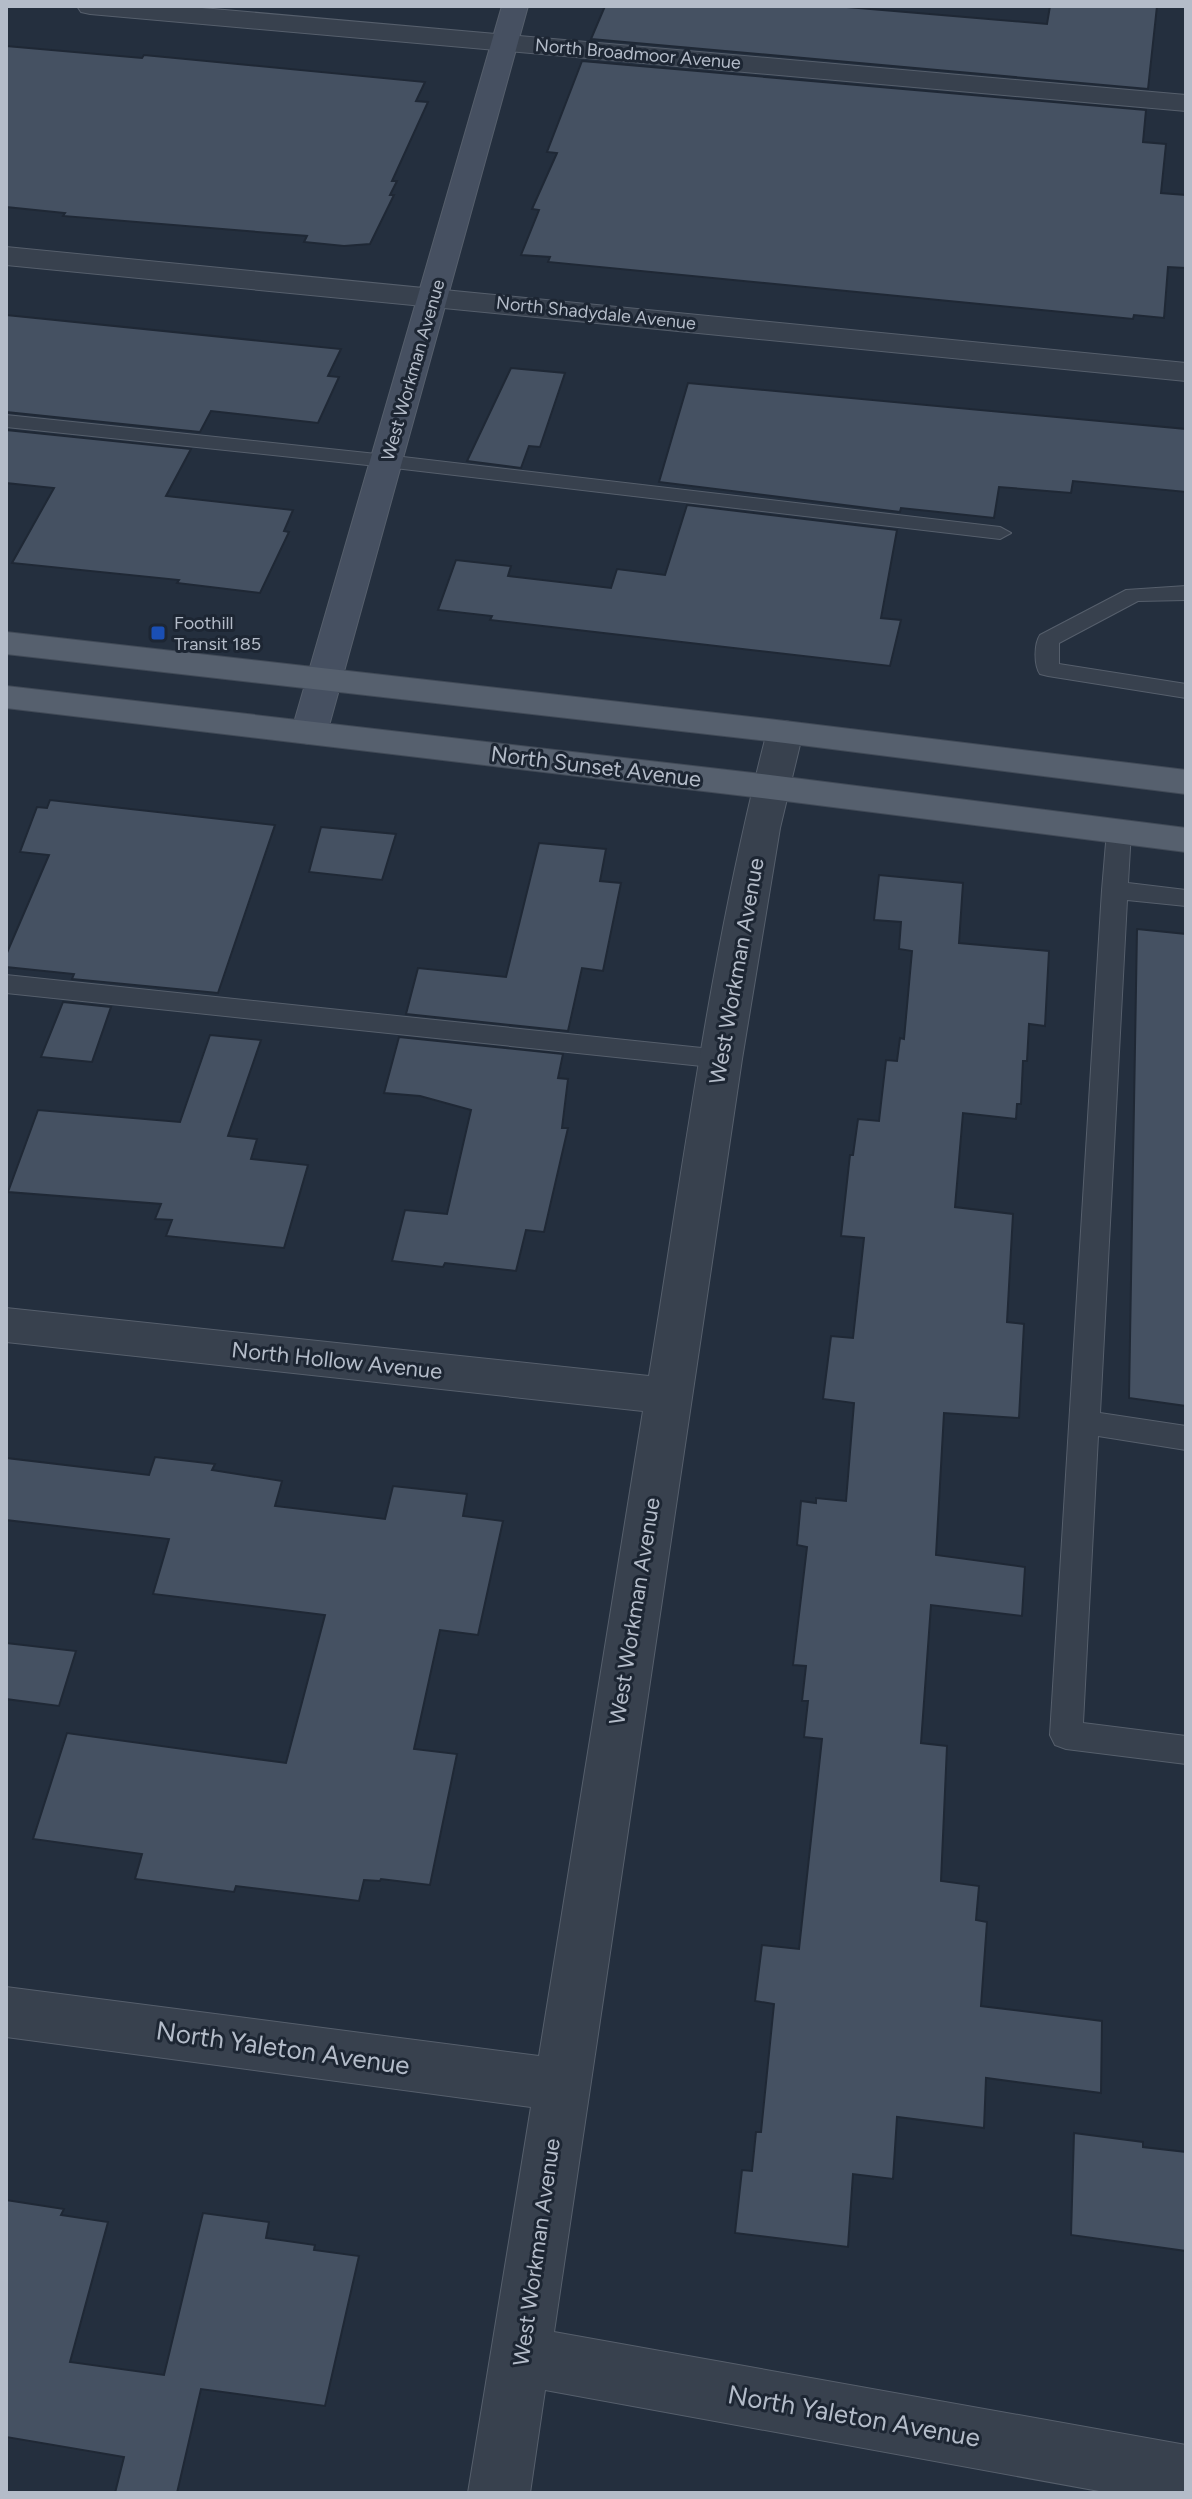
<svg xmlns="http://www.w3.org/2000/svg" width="1192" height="2499" font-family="Figtree,sans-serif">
<rect width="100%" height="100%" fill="#242f3e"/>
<g fill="#455162" stroke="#1f2835" stroke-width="2">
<path d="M 605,6 L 835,6 L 1047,24 L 1050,6 L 1157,6 L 1148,89 L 591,39 Z"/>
<path d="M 6,46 L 142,58 L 144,55 L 425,82 L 416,101 L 428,102 L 392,181 L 397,181 L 390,195 L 394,195 L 370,244 L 344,246 L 304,242 L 307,236 L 63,216 L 65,213 L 6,207 Z"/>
<path d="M 582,61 L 1146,110 L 1143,142 L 1166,144 L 1161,193 L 1186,195 L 1186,268 L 1168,267 L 1164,318 L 1134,315 L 1133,319 L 548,262 L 550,257 L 521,255 L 539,210 L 532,209 L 557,153 L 547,152 Z"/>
<path d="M 6,315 L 341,349 L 328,376 L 339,377 L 318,423 L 211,411 L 200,432 L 6,412 Z"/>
<path d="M 511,368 L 565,373 L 540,447 L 529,446 L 521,468 L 467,461 Z"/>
<path d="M 688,383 L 1186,429 L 1186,492 L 1073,481 L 1071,493 L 999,487 L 994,518 L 901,508 L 900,512 L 659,482 Z"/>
<path d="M 6,430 L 191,449 L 166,496 L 293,510 L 284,531 L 289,532 L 260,593 L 177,583 L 179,580 L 12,563 L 54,488 L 6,483 Z"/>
<path d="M 687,505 L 897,530 L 881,618 L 901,620 L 890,666 L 490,620 L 492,616 L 438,610 L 456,560 L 511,566 L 508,576 L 611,588 L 617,569 L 665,575 Z"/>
<path d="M 50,800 L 275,825 L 218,993 L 72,979 L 74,974 L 6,967 L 6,955 L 49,855 L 20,852 L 37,807 L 47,808 Z"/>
<path d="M 321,827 L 396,834 L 382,880 L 309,872 Z"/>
<path d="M 539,843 L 606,849 L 600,881 L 621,883 L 603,971 L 582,968 L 568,1031 L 406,1014 L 418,968 L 506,977 Z"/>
<path d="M 879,875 L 963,883 L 959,943 L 1049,951 L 1045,1026 L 1029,1024 L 1027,1061 L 1023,1061 L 1021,1104 L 1017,1104 L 1016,1119 L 963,1113 L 955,1207 L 1013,1214 L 1007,1322 L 1024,1324 L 1019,1418 L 944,1413 L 936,1555 L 1025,1567 L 1022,1616 L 931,1605 L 921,1743 L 947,1746 L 941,1881 L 979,1886 L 976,1920 L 987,1922 L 981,2006 L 1102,2021 L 1101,2093 L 986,2078 L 984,2128 L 897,2117 L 893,2179 L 853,2174 L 848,2247 L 735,2233 L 742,2170 L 752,2171 L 756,2132 L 761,2132 L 774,2004 L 755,2001 L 762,1945 L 799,1949 L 822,1739 L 804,1737 L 808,1701 L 802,1701 L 806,1666 L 793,1665 L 807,1547 L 797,1545 L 801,1501 L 816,1503 L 816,1498 L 846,1501 L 854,1403 L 823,1399 L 831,1336 L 853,1338 L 864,1238 L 841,1236 L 850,1155 L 853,1155 L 858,1119 L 879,1121 L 886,1060 L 897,1061 L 900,1038 L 904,1039 L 912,951 L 899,949 L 901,922 L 874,920 Z"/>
<path d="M 1137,929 L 1186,934 L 1186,1406 L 1129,1398 Z"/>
<path d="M 63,1002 L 111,1007 L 92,1062 L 41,1057 Z"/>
<path d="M 210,1035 L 261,1040 L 228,1136 L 257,1139 L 251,1159 L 308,1165 L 284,1248 L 166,1236 L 172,1220 L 155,1219 L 161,1204 L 8,1192 L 38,1110 L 180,1122 Z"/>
<path d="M 399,1037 L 563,1054 L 558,1078 L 568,1079 L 562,1128 L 568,1128 L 544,1232 L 526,1230 L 516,1271 L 445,1263 L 443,1267 L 392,1261 L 405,1210 L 447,1214 L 471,1110 L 420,1096 L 384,1093 Z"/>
<path d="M 155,1457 L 215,1464 L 212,1470 L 282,1481 L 275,1506 L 385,1519 L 393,1486 L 467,1494 L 463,1516 L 503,1521 L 478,1635 L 440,1630 L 414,1749 L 457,1754 L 430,1885 L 381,1879 L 380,1881 L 364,1880 L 359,1901 L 236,1886 L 234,1892 L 135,1879 L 142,1854 L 33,1839 L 67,1733 L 286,1763 L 325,1615 L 153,1594 L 169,1539 L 6,1520 L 6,1458 L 149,1475 Z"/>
<path d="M 6,1643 L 76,1651 L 59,1706 L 6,1699 Z"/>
<path d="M 1074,2133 L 1143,2142 L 1143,2147 L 1186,2152 L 1186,2251 L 1071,2235 Z"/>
<path d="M 6,2200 L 64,2209 L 61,2215 L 108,2222 L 70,2362 L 164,2375 L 203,2213 L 269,2222 L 266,2238 L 315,2245 L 314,2250 L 359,2256 L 325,2406 L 201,2389 L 177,2493 L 115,2493 L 124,2457 L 6,2437 Z"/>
</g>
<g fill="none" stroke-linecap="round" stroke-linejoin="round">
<g stroke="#565f6c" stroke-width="2">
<g id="lane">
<path d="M 6,415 L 386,455 L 1000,527 L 1011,533 L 1000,539 L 386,467 L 6,427 Z"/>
<path d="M 1186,586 L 1186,600 L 1138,601 L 1059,643 L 1059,664 L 1186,684 L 1186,698 L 1048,676 L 1040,674 C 1034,665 1034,644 1040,635 L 1126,590 Z"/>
<path d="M 1119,823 L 1128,826 L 1131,831 L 1128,883 L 1186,890 L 1186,906 L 1127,900 L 1100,1413 L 1186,1426 L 1186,1450 L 1098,1436 L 1083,1723 L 1186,1736 L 1186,1764 L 1066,1749 L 1055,1745 L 1050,1735 L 1102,890 L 1107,831 L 1110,826 Z"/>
<path d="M 6,975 L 721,1050 L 730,1053 L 734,1059 L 730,1065 L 721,1068 L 6,993 Z"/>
</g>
</g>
<g stroke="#565f6c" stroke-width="2">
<g id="street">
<path d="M 77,6 L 179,6 L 1186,95 L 1186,111 L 90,14 L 81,12 Z"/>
<path d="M 6,247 L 1186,363 L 1186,381 L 6,265 Z"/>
<path d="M 785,721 L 798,724 L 803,732 L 780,828 L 742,1059 L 554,2332 L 1186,2445 L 1186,2493 L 1110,2493 L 545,2390 L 530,2493 L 468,2493 L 531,2107 L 6,2037 L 6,1987 L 539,2056 L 643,1411 L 6,1342 L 6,1308 L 649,1376 C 684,1161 712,943 767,732 L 772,724 Z"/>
</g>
</g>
<g stroke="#565f6c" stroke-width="2">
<path id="secondary" d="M 502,6 L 528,6 L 327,733 L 322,741 L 309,744 L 296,741 L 291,733 Z"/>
</g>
<g stroke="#414a57" stroke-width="2">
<g id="primary">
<path d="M 6,632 L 785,721 L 1186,770 L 1186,794 L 785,743 L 6,654 Z"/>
<path d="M 6,686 L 770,775 L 1186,828 L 1186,852 L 770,799 L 6,708 Z"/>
</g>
</g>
<use href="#lane" fill="#38414e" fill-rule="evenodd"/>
<use href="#street" fill="#38414e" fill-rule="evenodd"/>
<use href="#secondary" fill="#465061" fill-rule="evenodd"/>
<use href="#primary" fill="#56606e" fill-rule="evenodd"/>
</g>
<rect fill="#1a4fb4" stroke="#1d2633" stroke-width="3" x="150" y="625" width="16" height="16" rx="4"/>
<g text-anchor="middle" stroke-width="6" stroke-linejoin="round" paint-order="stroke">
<g font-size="18" fill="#b4bcc9" stroke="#1d2633">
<text transform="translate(638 54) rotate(5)" y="6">North Broadmoor Avenue</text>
<text transform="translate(596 313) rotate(6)" y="6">North Shadydale Avenue</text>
<text transform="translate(413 370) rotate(-74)" y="6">West Workman Avenue</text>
</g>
<g font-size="18" fill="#b4bcc9" stroke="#1d2633" text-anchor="start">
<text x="174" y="629">Foothill<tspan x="174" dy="21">Transit 185</tspan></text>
</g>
<g font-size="22" fill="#b4bcc9" stroke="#1d2633">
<text transform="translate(596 766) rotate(7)" y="8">North Sunset Avenue</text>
<text transform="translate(736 971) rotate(-80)" y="8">West Workman Avenue</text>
<text transform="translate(337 1360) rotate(6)" y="8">North Hollow Avenue</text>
<text transform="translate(634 1611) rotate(-81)" y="8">West Workman Avenue</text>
<text transform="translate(536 2252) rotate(-82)" y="8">West Workman Avenue</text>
</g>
<g font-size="26" fill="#b4bcc9" stroke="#1d2633">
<text transform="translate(283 2048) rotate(8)" y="9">North Yaleton Avenue</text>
<text transform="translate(854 2416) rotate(10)" y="9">North Yaleton Avenue</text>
</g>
</g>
<rect width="1192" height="2499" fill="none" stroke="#b4bcc9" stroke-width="16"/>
</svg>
